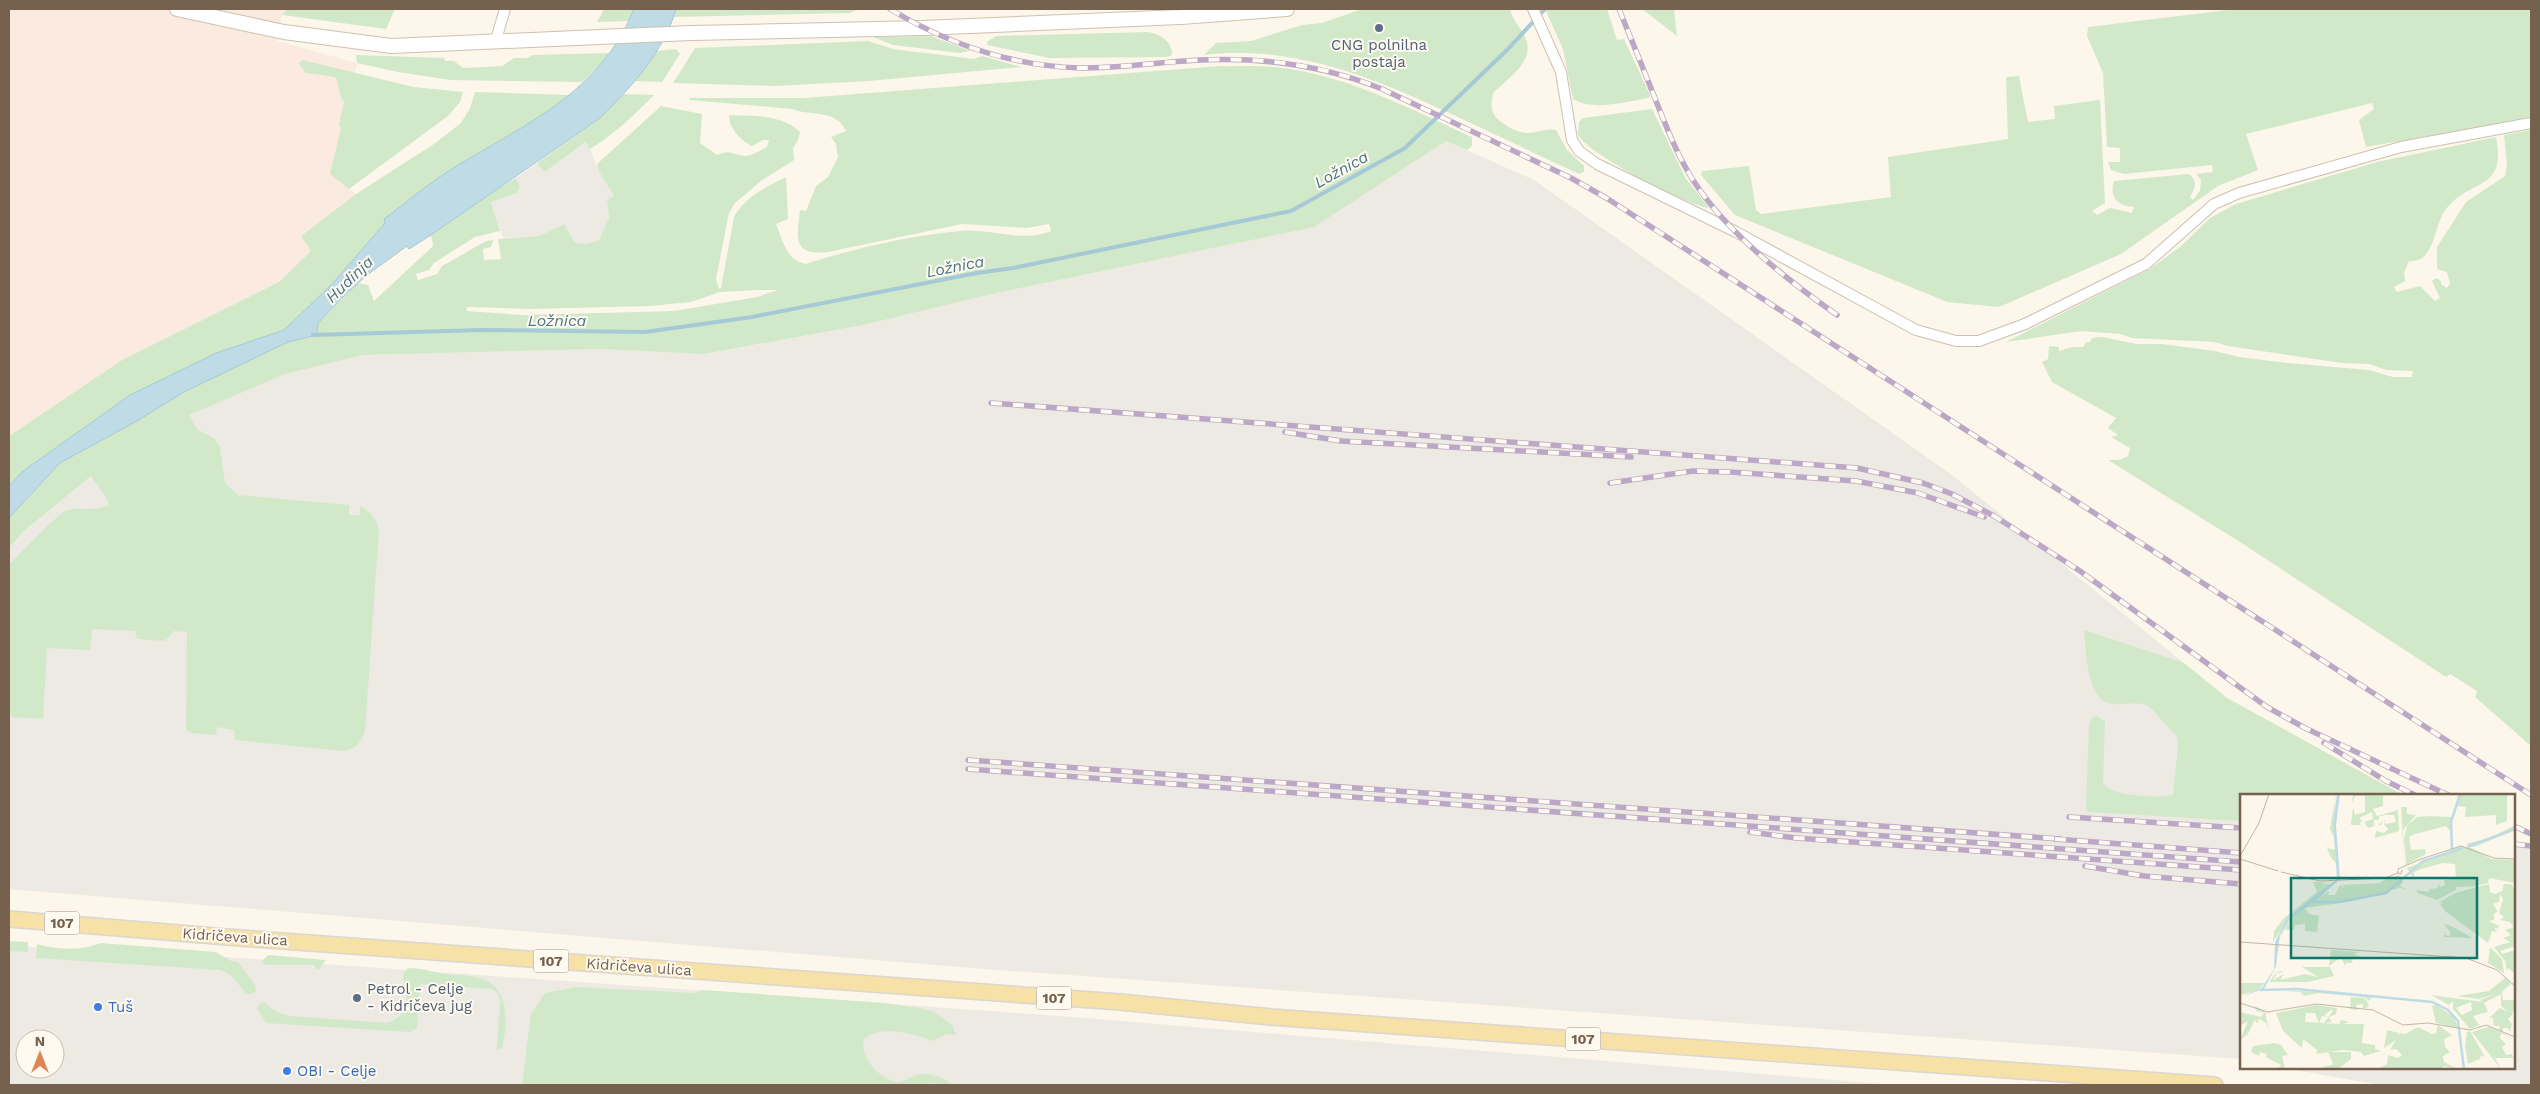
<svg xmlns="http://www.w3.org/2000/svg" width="2540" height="1094" font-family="'Work Sans',sans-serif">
<rect width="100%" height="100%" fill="#fcf7ea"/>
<path fill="#fbeadf" d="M 9,9 L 287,9 L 282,15 L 277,41 L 357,63 L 331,174 L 356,194 L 301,236 L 311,251 L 279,282 L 122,360 L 9,436 Z"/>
<g fill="#ede9e3" fill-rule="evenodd">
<path d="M 1446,141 L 1534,180 L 1952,475 L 2227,698 L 2403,795 L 2241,795 L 2241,1059 L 984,969 L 9,889 L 9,548 L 24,531 L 91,476 L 189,414 L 285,374 L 364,355 L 599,349 L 705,354 L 863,325 L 1001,292 L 1313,227 Z"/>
<path d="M 587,142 L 599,172 L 614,196 L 607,200 L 609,218 L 599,240 L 587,244 L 575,243 L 563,224 L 539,236 L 503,238 L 491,202 L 517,193 L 520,187 L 516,178 L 537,163 L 544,171 Z"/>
<path d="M 2514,842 L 2531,849 L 2531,1085 L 2380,1085 L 2285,1068 L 2514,1068 Z"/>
<path d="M 9,946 L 196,955 L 1074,1017 L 1894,1085 L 9,1085 ZM 25,1039 L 55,1039 L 55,1069 L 25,1069 Z"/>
</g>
<g fill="#d2e9c9" fill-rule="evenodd">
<path d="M 287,9 L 395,9 L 386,29 L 282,15 Z"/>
<path d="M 604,9 L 634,9 L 629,21 L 597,22 Z"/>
<path d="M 676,9 L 858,9 L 850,13 L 674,17 Z"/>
<path d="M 1362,9 L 1510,9 C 1512,18 1518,25 1523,33 C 1539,59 1510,76 1493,93 C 1492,100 1490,110 1495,116 C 1501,124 1519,134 1529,133 C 1539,133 1546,128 1556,130 L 1567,150 L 1584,166 L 1584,172 L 1579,174 C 1540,156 1501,137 1462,119 C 1379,80 1298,44 1204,55 L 1216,43 L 1251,41 L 1302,25 L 1322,23 Z"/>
<path d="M 1549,9 L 1607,9 L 1617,40 L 1624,39 L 1650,95 L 1649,98 C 1627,101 1593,112 1573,99 L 1563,49 L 1546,11 Z"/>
<path d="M 1642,9 L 1674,9 L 1677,36 Z"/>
<path d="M 2236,9 L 2531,9 L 2531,118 L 2366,147 L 2359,120 L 2374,109 L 2372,103 L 2246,134 L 2258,170 L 2218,186 L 2121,254 L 1999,307 L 1947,302 L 1735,215 L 1701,175 L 1702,171 L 1749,166 L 1756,210 L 1761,214 L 1891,197 L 1888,157 L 2008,139 L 2006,77 L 2019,76 L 2028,122 L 2055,119 L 2054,106 L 2100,100 L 2105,203 L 2092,211 L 2097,215 L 2110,208 L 2132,213 L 2134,207 C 2117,206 2109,197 2114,181 L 2189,174 C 2198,181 2195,188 2190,197 L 2193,200 L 2200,191 L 2201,180 L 2196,174 L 2213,172 L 2212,165 L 2124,174 L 2111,170 L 2108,162 L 2120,162 L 2120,148 L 2107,147 L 2103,73 L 2087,36 L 2088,27 Z"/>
<path d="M 1148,32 C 1160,34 1172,41 1172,55 L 1167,57 L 1049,58 L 987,45 L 987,42 L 996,36 Z"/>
<path d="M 931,36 L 970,51 L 960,53 L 893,45 L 873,37 Z"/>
<path d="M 868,41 L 893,49 L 974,59 L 982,56 L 1022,67 L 869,81 L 775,86 L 673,83 L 695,48 Z"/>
<path d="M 676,49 L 680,54 L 662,82 L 633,81 L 656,51 Z"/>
<path d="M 609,53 L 602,64 L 582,82 L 450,80 L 398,72 L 357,63 L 356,55 L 444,58 L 445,61 L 454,61 L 463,68 L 502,66 L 514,58 L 527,58 L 532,55 Z"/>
<path d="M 302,60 L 414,87 L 463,92 L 460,102 L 448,116 L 349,189 L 330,174 L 341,128 L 339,125 L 344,102 C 337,92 340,86 335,77 L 306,73 L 299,64 Z"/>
<path d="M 1220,66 C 1238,67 1256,65 1274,67 C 1345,74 1408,108 1472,137 L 1472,146 L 1467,150 L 1446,141 L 1314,227 L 1001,292 L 863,325 L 704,354 L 599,349 L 364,355 L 285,374 L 189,415 L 198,430 L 214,438 L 220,447 L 225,483 L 238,495 L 349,505 L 349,515 L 360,515 L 360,506 C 370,511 376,518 379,530 L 365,731 C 360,743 357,748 344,751 L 235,740 L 234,730 L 217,727 L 216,735 L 192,733 L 186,730 L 187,632 L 174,631 L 165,641 L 137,639 L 135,631 L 92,629 L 90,650 L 47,648 L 43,719 L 12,717 L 9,711 L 10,564 C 20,554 57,514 67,510 C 82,506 96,513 109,504 L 106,497 L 91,476 L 24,531 L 9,548 L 9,518 L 60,463 L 137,421 L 184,392 L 288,342 L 316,335 L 318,323 L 358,283 L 368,285 L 374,301 L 433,246 L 431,235 L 480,199 L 516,178 L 520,187 L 517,193 L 491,202 L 500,231 L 475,237 L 434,263 L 429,270 L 416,274 L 418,280 L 437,274 L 442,266 L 486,241 L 493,240 L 491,247 L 483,249 L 484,260 L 501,259 L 498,239 L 539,236 L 564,224 L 575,243 L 587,244 L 599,240 L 609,218 L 607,200 L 614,196 L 599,172 L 597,164 L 661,106 L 702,114 L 700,143 L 717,155 C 732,149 732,155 744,156 C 752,156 760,150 767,147 L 769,140 L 763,140 L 752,146 C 740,140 729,128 729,115 C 752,116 781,114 800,132 L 798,140 L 793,148 L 794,160 L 761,181 L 735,203 L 729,213 L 716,279 L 719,289 L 721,288 L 734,217 C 745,197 766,187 786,177 L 788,219 L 776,224 C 783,241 786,260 806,264 C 855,248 909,236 960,231 C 990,228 1022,243 1051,231 L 1049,224 L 1027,228 L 962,224 L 828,252 C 792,256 797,238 800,210 L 806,211 L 816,186 L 828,177 L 838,157 L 836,144 L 831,137 L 846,131 C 835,108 811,117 792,109 L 690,100 L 689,98 L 804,98 ZM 758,290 L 778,290 L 757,297 L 674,311 L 524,315 L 466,311 L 468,307 L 530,309 L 650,306 L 691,302 L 720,292 Z"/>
<path d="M 475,92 L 570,95 L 544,115 L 453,168 L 384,219 L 385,223 L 332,284 L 284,330 L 216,353 L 130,395 L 23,471 L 9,486 L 9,436 L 122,360 L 279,282 L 311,251 L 301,236 L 356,194 L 434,144 L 461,123 L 470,108 Z"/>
<path d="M 624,94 L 654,95 C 634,115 615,134 590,149 L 586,142 L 544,172 L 537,163 L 600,118 Z"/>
<path d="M 1652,109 L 1686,179 L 1709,208 C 1684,204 1591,156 1578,135 L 1579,122 L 1583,118 Z"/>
<path d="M 2531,130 L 2531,746 L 2475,697 L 2477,691 L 2450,674 L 2446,677 L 2240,542 L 2108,460 L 2120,460 L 2128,456 L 2130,448 L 2111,437 L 2118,435 L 2108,428 L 2116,418 L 2052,382 L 2042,362 L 2048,359 L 2049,346 L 2059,347 L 2059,351 L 2072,347 L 2083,347 L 2087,342 L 2090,342 L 2092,338 L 2102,337 L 2137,344 L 2162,344 L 2215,351 L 2239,357 L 2288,363 L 2369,370 L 2393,377 L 2412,377 L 2413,371 L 2386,370 L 2369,364 L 2342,363 L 2228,346 L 2214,342 L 2132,338 L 2121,334 L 2081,331 L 2006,342 L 2150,269 L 2181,246 L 2210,218 L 2236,204 L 2377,162 L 2496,137 C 2507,194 2469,176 2444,212 C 2434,227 2434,264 2409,261 L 2404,273 L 2405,281 L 2394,287 L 2397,292 L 2420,286 L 2435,301 L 2440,298 L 2432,281 L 2436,278 L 2440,280 L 2442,285 L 2447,288 L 2450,283 L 2447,272 L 2437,269 L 2437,247 L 2466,202 L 2505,176 L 2507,164 L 2504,135 Z"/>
<path d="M 2084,630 L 2184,663 L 2227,698 L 2403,795 L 2241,795 L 2241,821 L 2089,812 L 2086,808 L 2089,725 L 2091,719 L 2096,716 L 2105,721 L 2103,783 C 2112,797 2158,798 2173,795 L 2178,746 L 2177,737 L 2150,707 C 2137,699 2122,707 2108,703 C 2086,697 2086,648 2084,630 Z"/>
<path d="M 12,941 L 28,942 L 28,952 L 9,951 L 9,942 Z"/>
<path d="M 101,943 L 216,952 L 231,961 L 238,962 L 255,985 L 256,991 L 252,994 L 246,994 L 232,976 L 221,970 L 36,958 L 37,944 C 58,950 80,951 101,943 Z"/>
<path d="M 268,955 L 326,960 L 319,969 L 315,969 L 315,965 L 266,965 L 261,962 Z"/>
<path d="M 408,968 C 424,968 431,972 445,974 C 457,975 469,975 480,978 C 510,987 508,1023 502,1048 L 497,1050 L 500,1000 L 498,993 L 491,989 L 420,984 L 417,1028 L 410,1032 L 266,1023 L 257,1008 L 259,1004 L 264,1002 L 275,1011 L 289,1016 L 388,1023 C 415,1011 405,999 403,975 Z"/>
<path d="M 576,987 L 695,993 L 701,990 L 717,991 L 885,1003 L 919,1008 L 932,1011 L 943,1018 L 952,1025 L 956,1035 L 948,1034 L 932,1041 C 913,1033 881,1025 864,1039 C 859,1057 879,1079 897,1082 C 904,1082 910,1077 916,1075 C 929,1072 943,1077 953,1085 L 939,1085 L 937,1083 L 918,1085 L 522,1085 L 531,1014 L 545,993 Z"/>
</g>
<path fill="#bfdbe5" stroke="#a6c9d6" d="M 634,9 L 676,9 C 665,50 630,89 600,118 L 431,235 L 409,249 L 407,246 L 367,275 L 344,296 L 318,323 L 317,335 L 288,342 L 184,392 L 137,421 L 60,463 L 9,518 L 9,486 L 23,471 L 130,395 L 216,353 L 284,330 L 332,284 L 385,223 L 384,219 C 407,202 430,182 455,167 C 527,123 600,93 634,9 Z"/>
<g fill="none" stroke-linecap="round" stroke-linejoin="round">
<path stroke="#a6c9d6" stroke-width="4" d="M 313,335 L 482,330 L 645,332 L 752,317 L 977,273 L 1013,268 L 1291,211 L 1405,148 L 1508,49 L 1545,9"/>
<g stroke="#cec0b0" stroke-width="12">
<g id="street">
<path d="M 1533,9 L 1561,72 L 1572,140 L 1579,151 L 1597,164 L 1736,232 L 1916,330 L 1956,341 L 1979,341 L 2025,324 L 2146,264 L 2214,204 L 2239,193 L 2401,147 L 2531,123"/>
<path d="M 495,43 L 505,9"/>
</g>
</g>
<g stroke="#d0c1ae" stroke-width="16">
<path id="secondary" d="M 177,9 L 284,32 L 391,46 L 691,33 L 922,28 L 1181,17 L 1287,9"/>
</g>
<g stroke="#dbd6d1" stroke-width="18">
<path id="primary" d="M 9,919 L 227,937 L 1120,1002 L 1271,1017 L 2215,1085"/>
</g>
<use href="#street" stroke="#fff" stroke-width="10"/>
<use href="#secondary" stroke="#fff" stroke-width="14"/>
<use href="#primary" stroke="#f6e2a7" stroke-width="15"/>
<g stroke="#bca8c6" stroke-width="5.5">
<g id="rail">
<path d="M 890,9 C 948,44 1011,66 1080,68 C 1120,68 1160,62 1200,60 C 1264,57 1323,65 1382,89 L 1571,178 L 1608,199 L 2531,795"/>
<path d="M 1619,9 C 1631,39 1644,70 1656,101 C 1667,128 1677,155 1693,180 C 1726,232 1787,280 1837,315"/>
<path d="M 991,403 L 1857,468 L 1923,483 L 1952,494 L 1994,516 L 2080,571 L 2267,707 L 2305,728 L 2448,795"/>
<path d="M 1285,432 L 1341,441 L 1631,457"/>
<path d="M 1610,483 L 1693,471 L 1730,472 L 1856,481 L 1918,493 L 1984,517"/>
<path d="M 2324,743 L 2386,781 L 2415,795"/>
<path d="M 968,760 L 2060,839"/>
<path d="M 968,769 L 2241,862"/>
<path d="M 2069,817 L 2241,828"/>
<path d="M 2514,826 L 2531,834"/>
<path d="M 1750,832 L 1796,838 L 2241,870"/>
<path d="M 2055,839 L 2241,853"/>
<path d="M 2514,844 L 2531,846"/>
<path d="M 2085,866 L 2144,876 L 2241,884"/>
</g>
</g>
<use href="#rail" stroke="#fefaf0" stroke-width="4" stroke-dasharray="11" stroke-linecap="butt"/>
</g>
<g fill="#5c6f8a" stroke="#fefaf0" stroke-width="2">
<circle cx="1379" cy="28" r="5"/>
<circle cx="357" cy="998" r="5"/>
</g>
<g fill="#3f7fe0" stroke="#fefaf0" stroke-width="2">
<circle cx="98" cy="1007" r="5"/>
<circle cx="287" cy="1071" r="5"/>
</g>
<g text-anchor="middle" stroke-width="4" stroke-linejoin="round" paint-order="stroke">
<g fill="#fefaf0" stroke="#9f8f7f" stroke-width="1">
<rect x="44.5" y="911.5" width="35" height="23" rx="4"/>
<rect x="533.5" y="949.5" width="35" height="23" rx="4"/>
<rect x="1036.5" y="986.5" width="35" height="23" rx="4"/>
<rect x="1565.5" y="1027.5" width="35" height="23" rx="4"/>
</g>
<g font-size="14" font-weight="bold" fill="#76614e">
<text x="62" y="928">107</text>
<text x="551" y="966">107</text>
<text x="1054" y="1003">107</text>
<text x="1583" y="1044">107</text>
</g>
<g font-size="15" fill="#4e5e75" stroke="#fefaf0">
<text x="1379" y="50">CNG polnilna<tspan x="1379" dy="17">postaja</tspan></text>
<text x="367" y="994" text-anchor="start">Petrol - Celje<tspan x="367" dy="17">- Kidričeva jug</tspan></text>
</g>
<g font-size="15" fill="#76614e" stroke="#fefaf0">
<text transform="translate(235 937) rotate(4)" y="5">Kidričeva ulica</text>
<text transform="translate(639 967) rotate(4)" y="5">Kidričeva ulica</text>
</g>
<g font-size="15" fill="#366cbe" stroke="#fefaf0" text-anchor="start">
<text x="108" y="1012">Tuš</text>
<text x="297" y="1076">OBI - Celje</text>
</g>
<g font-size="16" font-style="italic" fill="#487587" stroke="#fefaf0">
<text transform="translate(1341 169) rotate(-29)" y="6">Ložnica</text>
<text transform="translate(955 266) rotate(-11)" y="6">Ložnica</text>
<text transform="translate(349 279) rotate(-44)" y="6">Hudinja</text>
<text x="557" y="326">Ložnica</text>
</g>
</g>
<g transform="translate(2240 794)">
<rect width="275" height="275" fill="#fcf7ea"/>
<path d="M 96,0 L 93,29 L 98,71 L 91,64 L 87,54 L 95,56 L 96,68 L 95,45 L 90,35 ZM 134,0 L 143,0 L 143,12 L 133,15 L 137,22 L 158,16 L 159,37 L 135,44 L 136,37 L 144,39 L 148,35 L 144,30 L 144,26 L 145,30 L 156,28 L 154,21 L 143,21 L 143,27 L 141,31 L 138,31 L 143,27 L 143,22 L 139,22 L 139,26 L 134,26 L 134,32 L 128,34 L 124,28 L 133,25 L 132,18 L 119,24 L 123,27 L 120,28 L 121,31 L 111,31 L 113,13 L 115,21 L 125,18 L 125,2 L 115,2 L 112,9 L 113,1 ZM 219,0 L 267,0 L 267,27 L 256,31 L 256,21 L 225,23 L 226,13 L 217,12 ZM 161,13 L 167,13 L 167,20 L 176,21 L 163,36 L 164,68 ZM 190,22 L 211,23 L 213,52 L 210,37 L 206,32 L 175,40 L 169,43 L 171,56 L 185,55 L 186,60 L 166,71 L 164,44 L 167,32 L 177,23 ZM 275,31 L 275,36 L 234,53 L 226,50 L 252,43 ZM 218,53 L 232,54 L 251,65 L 275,66 L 275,89 L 249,84 L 248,89 L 236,92 L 216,93 L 216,96 L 197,106 L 178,99 L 176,96 L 189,98 L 189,95 L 198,94 L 198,89 L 200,93 L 205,91 L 204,86 L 216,84 L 215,70 L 203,69 L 181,75 L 174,78 L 174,86 L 167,74 ZM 159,81 L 163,87 L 160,92 L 167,96 L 139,88 ZM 73,88 L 96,88 L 80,89 L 85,90 L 80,96 L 86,90 L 93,91 L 53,118 L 33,148 L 34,137 L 44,124 L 77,98 ZM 144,89 L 159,94 L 114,107 L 65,114 L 69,120 L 79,122 L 77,138 L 65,137 L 65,130 L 55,131 L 54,136 L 45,136 L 46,132 L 38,148 L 45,130 L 56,117 L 89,97 L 88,101 L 95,101 L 100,91 L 106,95 L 102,91 ZM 249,90 L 250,98 L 255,100 L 262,97 L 264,90 L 271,90 L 275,95 L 275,152 L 260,157 L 262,160 L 275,156 L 275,180 L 268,174 L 267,177 L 265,167 L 254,153 L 270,148 L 263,144 L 271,141 L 265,136 L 274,133 L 270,128 L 260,126 L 264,123 L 259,119 L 263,105 L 260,100 L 259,108 L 253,110 L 258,118 L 254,119 L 254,126 L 249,127 L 259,132 L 258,135 L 254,133 L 257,138 L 252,137 L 248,149 L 205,117 L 200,110 L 204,108 L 198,109 L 215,99 ZM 204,130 L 211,132 L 233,144 L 204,143 L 204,136 L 205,141 L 210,142 L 210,138 ZM 250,153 L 262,165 L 264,179 L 248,169 ZM 91,156 L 119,158 L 114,160 L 121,163 L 111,165 L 113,169 L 106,169 L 105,172 L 101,163 L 89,172 ZM 62,173 L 90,173 L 94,182 L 68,188 L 29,188 L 36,179 L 41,177 L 43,178 L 37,179 L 33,186 L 44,180 L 40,186 L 65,180 L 78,183 ZM 266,183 L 272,192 L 270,190 L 262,198 L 263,206 L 275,206 L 275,217 L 271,218 L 273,220 L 268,225 L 272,230 L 270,238 L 268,234 L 263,234 L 263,238 L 259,236 L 260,232 L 254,232 L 253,224 L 249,224 L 260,214 L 268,218 L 261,212 L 261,200 L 244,209 L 248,218 L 233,222 L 239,231 L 230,235 L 213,215 L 213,207 L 209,211 L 191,201 L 243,208 L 240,206 L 250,202 L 254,200 L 239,205 L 217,202 L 249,197 ZM 231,208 L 232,216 L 222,221 L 216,214 ZM 0,189 L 25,189 L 18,196 L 0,201 ZM 34,196 L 104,199 L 132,203 L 129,207 L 124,203 L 78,199 L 64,202 L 60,198 ZM 111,203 L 124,204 L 129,210 L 127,214 L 123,214 L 123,210 L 116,211 L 117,216 L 110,215 ZM 76,211 L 97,214 L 96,220 L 89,223 L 92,228 L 84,229 L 93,217 L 91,216 L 84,221 L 88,223 L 82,222 L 79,229 L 75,219 L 66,219 L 65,228 L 99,230 L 101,226 L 109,228 L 103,230 L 124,230 L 122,249 L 135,251 L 135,255 L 141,257 L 124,262 L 121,258 L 102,256 L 76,260 L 77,256 L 63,245 L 62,254 L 43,237 L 36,219 ZM 196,211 L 214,223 L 218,234 L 196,229 L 192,212 ZM 15,212 L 25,218 L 29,237 L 26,229 L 19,225 L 17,230 L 15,225 L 8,240 L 0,246 L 8,227 L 0,232 L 0,218 L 21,223 L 24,219 L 16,217 ZM 198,231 L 212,241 L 204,245 L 205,253 L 210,258 L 203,262 L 204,268 L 217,275 L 204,272 L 202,275 L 138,275 L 147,270 L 148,261 L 158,264 L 162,261 L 156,255 L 150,256 L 156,246 L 144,254 L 147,236 L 159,239 L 158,243 L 160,239 L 165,240 L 178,233 L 192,240 L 196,239 ZM 249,233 L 268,241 L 261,240 L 260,244 L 266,250 L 262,253 L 266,261 L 272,260 L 273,264 L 255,264 L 261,275 L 232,238 ZM 230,237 L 245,263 L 241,261 L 240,265 L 228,270 L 225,253 L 227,238 ZM 34,249 L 41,251 L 48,261 L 42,262 L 45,275 L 37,275 L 41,271 L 26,263 L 27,260 L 20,258 L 19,262 L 11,258 L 13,252 ZM 88,258 L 111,258 L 111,265 L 98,275 L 79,275 L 93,270 Z" fill="#d2e9c9" fill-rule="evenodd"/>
<path d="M 97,0 L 100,0 L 96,31 L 100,85 L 74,108 L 50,124 L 40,141 L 36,172 L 24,195 L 0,203 L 22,194 L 34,175 L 35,148 L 48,123 L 97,85 L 93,29 Z" fill="#bfdbe5"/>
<path fill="none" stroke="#bfdbe5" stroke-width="2.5" d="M 227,53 L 275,35M 212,55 L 211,28 L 220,0M 74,108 L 98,108 L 146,99 L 183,67 L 223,54M 20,196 L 57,195 L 192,208 L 208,216 L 218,227 L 224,275"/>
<path fill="none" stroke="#c2b6a7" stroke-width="1" d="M 0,62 L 19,29 L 29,0M 0,65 L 38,77M 162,76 L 161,80 L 158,79 L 158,75 L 181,65 L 221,52 L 254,64 L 275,65M 41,78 L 80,87 L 145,84 L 158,79M 0,148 L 226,164 L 257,176 L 275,192M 0,209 L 28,218 L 76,210 L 133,216 L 163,231 L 188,229 L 230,236 L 246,231 L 275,243"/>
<path fill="#0f766e" fill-opacity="0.15" stroke="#0f766e" stroke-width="2.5" d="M 51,84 L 237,84 L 237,164 L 51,164 Z"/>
<rect width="275" height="275" fill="none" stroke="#76614e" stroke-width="2.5"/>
</g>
<rect width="2540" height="1094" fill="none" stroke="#76614e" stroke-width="20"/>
<g transform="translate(40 1054)"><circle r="24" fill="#fefaf0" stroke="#c8bdaf"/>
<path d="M0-4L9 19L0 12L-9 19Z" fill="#de8556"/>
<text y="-8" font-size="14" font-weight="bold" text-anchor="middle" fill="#76614e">N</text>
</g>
</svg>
